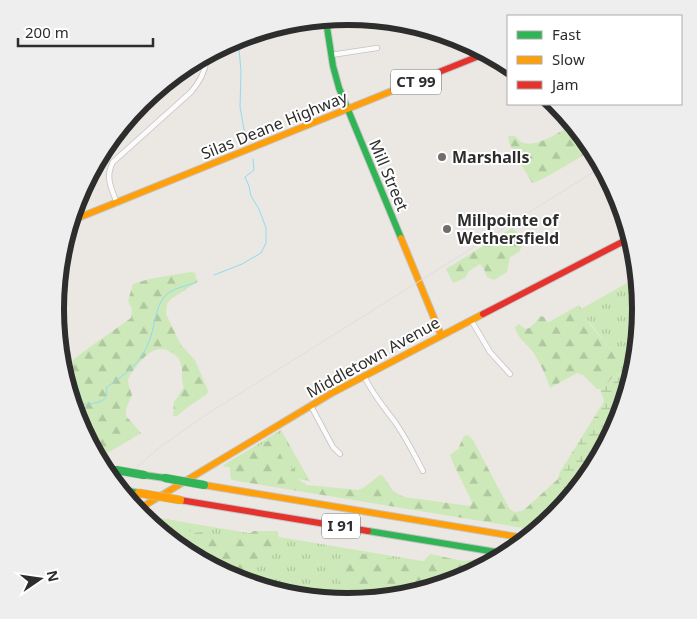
<svg xmlns="http://www.w3.org/2000/svg" width="697" height="619" font-family="'Noto Sans',sans-serif">
<defs>
<pattern id="grass-tufts" width="24" height="20" patternUnits="userSpaceOnUse" patternTransform="scale(1.25)"><rect width="24" height="20" fill="#cde9b9"/><path d="M3 7l-1-3M5 7V3M7 7l1-3M15 17l-1-3M17 17v-4M19 17l1-3" fill="none" stroke="#b0c89f"/></pattern>
<pattern id="forest-firs" width="22" height="20" patternUnits="userSpaceOnUse" patternTransform="scale(1.25)"><rect width="22" height="20" fill="#cde9b9"/><path d="M5 1l3.5 6h-7zM16 11l3.5 6h-7z" fill="#b0c89f"/></pattern>
<pattern id="wetland-marsh" width="20" height="14" patternUnits="userSpaceOnUse" patternTransform="scale(1.25)"><rect width="20" height="14" fill="#cde9b9"/><path d="M1 5h8M5 5V1M11 12h8M15 12V8" fill="none" stroke="#b0c89f"/></pattern>
</defs>
<rect width="100%" height="100%" fill="#ebe7e2"/>
<g fill="url(#grass-tufts)">
<path d="M 636,278 L 642,310 L 630,371 L 622,372 C 621,356 589,326 581,309 Z"/>
<path d="M 281,430 L 310,481 L 222,466 Z"/>
<path d="M 141,515 L 279,538 L 279,537 L 476,570 L 460,581 L 348,603 L 236,580 Z"/>
</g>
<g fill="url(#forest-firs)">
<path d="M 571,125 L 589,152 C 579,157 539,183 532,183 C 526,170 508,149 508,136 L 515,136 C 517,138 519,141 521,142 C 535,149 560,132 571,125 Z"/>
<path d="M 512,228 L 516,231 L 522,246 L 519,252 L 510,257 L 507,272 L 494,280 L 487,277 L 484,269 L 480,264 L 469,271 L 465,278 L 453,283 L 446,269 Z"/>
<path d="M 191,272 L 195,273 L 197,282 L 171,299 L 167,304 L 166,314 L 181,345 L 195,360 L 208,391 L 207,394 L 188,407 L 177,416 L 173,416 L 174,402 L 184,387 C 179,376 187,366 175,355 C 158,341 146,354 136,367 C 133,371 129,375 128,380 C 128,385 131,391 132,395 L 126,409 L 126,416 L 141,433 L 101,457 L 77,421 L 68,372 L 73,360 L 83,352 L 131,318 L 132,309 L 128,301 L 133,284 L 149,279 Z"/>
<path d="M 579,305 C 583,311 585,317 589,323 C 597,335 621,357 622,372 L 611,379 L 603,389 L 597,389 L 583,375 L 577,373 L 550,388 C 546,375 540,363 533,352 C 527,344 517,338 515,327 L 519,324 L 525,329 L 529,328 L 535,323 L 540,316 L 544,317 L 546,321 L 549,322 Z"/>
<path d="M 468,435 L 473,440 L 509,508 C 514,514 519,512 525,509 L 558,479 L 561,486 L 569,497 L 556,517 L 536,530 L 237,481 L 231,479 C 226,459 243,454 257,447 C 262,444 267,441 272,439 L 278,441 L 280,453 L 284,462 L 294,469 L 299,480 L 307,485 L 358,490 L 363,488 L 380,475 L 383,476 L 393,491 L 404,497 L 470,506 L 472,504 L 471,500 L 453,463 L 450,455 L 458,449 L 464,436 Z"/>
<path d="M 150,517 L 178,521 L 192,533 L 207,532 L 215,537 L 241,538 L 254,531 L 277,531 L 279,537 L 274,548 L 272,557 L 259,559 L 253,567 L 256,579 L 264,586 L 236,580 L 149,522 Z"/>
<path d="M 349,550 L 367,555 L 422,563 L 430,554 L 463,561 L 478,559 L 490,561 L 460,581 L 349,603 L 342,601 C 338,588 338,559 349,550 Z"/>
</g>
<path fill="url(#wetland-marsh)" d="M 630,371 L 619,422 L 569,497 L 561,486 L 558,479 L 560,472 L 603,403 L 604,400 L 600,390 C 605,387 606,384 610,381 C 616,375 622,372 630,371 Z"/>
<g fill="none" stroke-linecap="round" stroke-linejoin="round">
<g stroke="#91daf2" stroke-width="1">
<path d="M 238,38 L 241,71 L 240,107 L 246,140"/>
<path d="M 214,275 L 242,264 L 261,253 L 266,243 L 266,228 L 259,209 L 251,196 L 249,186 L 245,177 L 254,170 L 253,159"/>
<path d="M 75,406 C 83,403 104,405 106,396 C 107,393 106,390 107,387 C 129,371 142,363 151,336 C 155,323 156,306 165,296 C 172,288 187,286 197,282"/>
</g>
<g stroke="#c4c3c3" stroke-width="6">
<g id="street">
<path d="M 331,55 L 377,48"/>
<path d="M 117,203 C 111,188 105,177 113,162 L 191,92 C 200,81 205,72 207,58"/>
<path d="M 471,320 L 490,352 L 510,374"/>
<path d="M 364,376 C 373,395 383,406 395,422 C 406,438 414,454 423,471"/>
<path d="M 311,406 L 333,447 L 340,454"/>
</g>
</g>
<g stroke="#c4c3c3" stroke-width="8">
<g id="fast">
<path d="M 326,21 L 333,66 L 339,88 L 401,238"/>
<path d="M 144,475 L 165,478"/>
<path d="M 123,490 L 139,493"/>
<path d="M 368,531 L 502,553"/>
</g>
</g>
<g stroke="#c4c3c3" stroke-width="8">
<g id="slow">
<path d="M 73,220 L 424,78"/>
<path d="M 401,238 L 441,335"/>
<path d="M 204,485 L 525,538"/>
<path d="M 137,510 L 332,393 L 483,314"/>
</g>
</g>
<g stroke="#c4c3c3" stroke-width="8">
<g id="jam">
<path d="M 424,78 L 484,54"/>
<path d="M 483,314 L 628,239"/>
<path d="M 180,500 L 368,531"/>
</g>
</g>
<use href="#street" stroke="#fcfbfb" stroke-width="4.5"/>
<use href="#fast" stroke="#30b455" stroke-width="6"/>
<use href="#slow" stroke="#ff9f0a" stroke-width="6"/>
<use href="#jam" stroke="#e5322d" stroke-width="6"/>
<path stroke="#dedee0" stroke-width="1" d="M 119,483 L 160,447 L 204,416 L 600,168"/>
<g stroke="#c6c4c3" stroke-width="9" stroke-linecap="butt">
<g id="fast-bridge">
<path d="M 116,470 L 144,475"/>
<path d="M 165,478 L 204,485"/>
</g>
</g>
<g stroke="#c6c4c3" stroke-width="9" stroke-linecap="butt">
<path id="slow-bridge" d="M 139,493 L 180,500"/>
</g>
<use href="#fast-bridge" stroke="#30b455" stroke-width="8"/>
<use href="#slow-bridge" stroke="#ff9f0a" stroke-width="8"/>
</g>
<g fill="#706e6c" stroke="#fff" stroke-width="2">
<circle cx="442" cy="157" r="5"/>
<circle cx="447" cy="229" r="5"/>
</g>
<g text-anchor="middle" stroke-width="4" stroke-linejoin="round" paint-order="stroke">
<g fill="#fff" stroke="#6c6c6c" stroke-width="1">
<rect x="391" y="69.5" width="50" height="25" rx="4"/>
<rect x="322" y="513.5" width="38" height="25" rx="4"/>
</g>
<g font-size="15" font-weight="bold" fill="#2d2d2d">
<text x="416" y="87">CT 99</text>
<text x="341" y="531">I 91</text>
</g>
<g font-size="16" fill="#2d2d2d" stroke="#fff">
<text transform="translate(274 125) rotate(-22)" y="6">Silas Deane Highway</text>
<text transform="translate(389 175) rotate(67)" y="6">Mill Street</text>
<text transform="translate(373 357) rotate(-29)" y="6">Middletown Avenue</text>
</g>
<g font-size="16" font-weight="bold" fill="#2d2d2d" stroke="#fff" text-anchor="start">
<text x="452" y="163">Marshalls</text>
<text x="457" y="226">Millpointe of<tspan x="457" dy="18">Wethersfield</tspan></text>
</g>
</g>
<path d="M0 0H697V619H0ZM64 309a284 284 0 1 1 568 0a284 284 0 1 1-568 0Z" fill="#eee" fill-rule="evenodd"/>
<path fill="none" stroke="#2d2d2d" stroke-width="6" d="M64 309a284 284 0 1 1 568 0a284 284 0 1 1-568 0Z"/>
<rect x="507" y="15" width="175" height="90" fill="#ffffff" stroke="#ababab"/>
<rect x="517" y="31" width="25" height="8" fill="#30b455" stroke="#ababab"/>
<text x="552" y="40" font-size="15" fill="#2d2d2d">Fast</text>
<rect x="517" y="56" width="25" height="8" fill="#ff9f0a" stroke="#ababab"/>
<text x="552" y="65" font-size="15" fill="#2d2d2d">Slow</text>
<rect x="517" y="81" width="25" height="8" fill="#e5322d" stroke="#ababab"/>
<text x="552" y="90" font-size="15" fill="#2d2d2d">Jam</text>
<g transform="translate(40 579) rotate(77)" stroke="#ffffff" stroke-width="4" paint-order="stroke">
<path d="M0-4L9 19L0 12L-9 19Z" fill="#2d2d2d"/>
<text y="-8" font-size="14" font-weight="bold" text-anchor="middle" fill="#2d2d2d">N</text>
</g>
<path d="M18 38v8h135v-8" fill="none" stroke="#2d2d2d" stroke-width="2.5"/>
<text x="25" y="38" font-size="15" fill="#2d2d2d" stroke="#ffffff" stroke-width="4" paint-order="stroke">200 m</text>
</svg>
